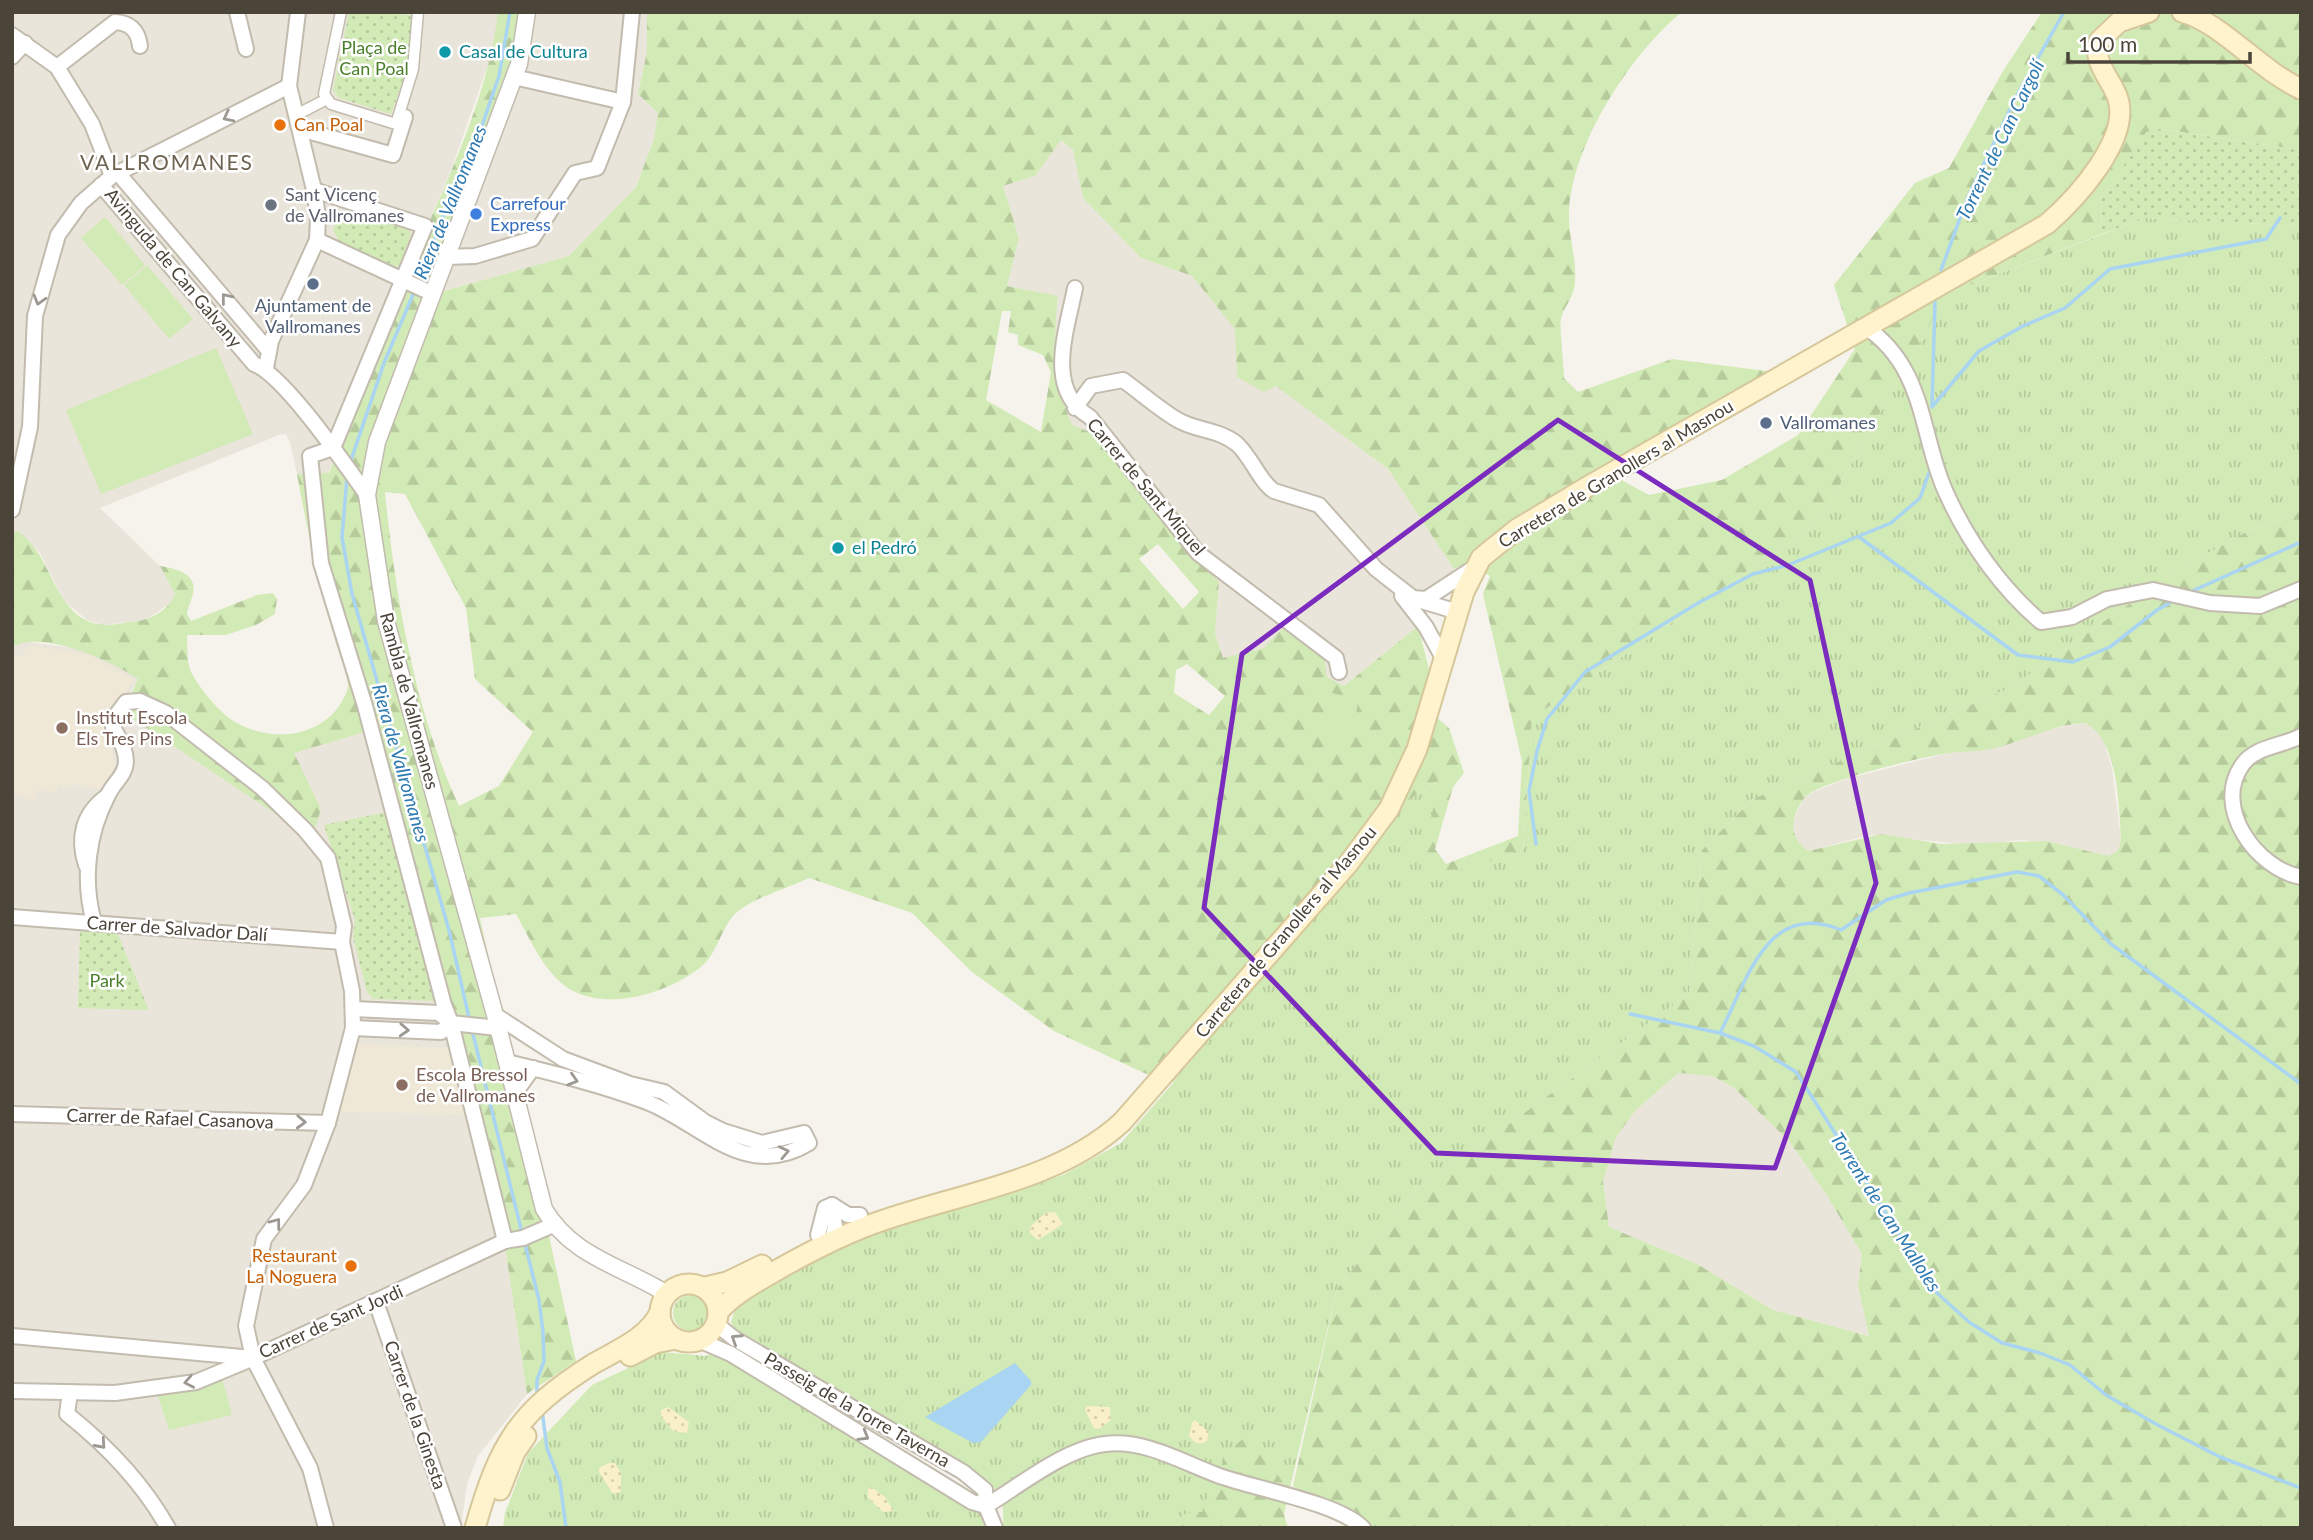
<svg xmlns="http://www.w3.org/2000/svg" width="2313" height="1540" font-family="Lato,sans-serif">
<defs>
<pattern id="grass-tufts" width="24" height="20" patternUnits="userSpaceOnUse" patternTransform="scale(1.75)"><rect width="24" height="20" fill="#d2eab5"/><path d="M3 7l-1-3M5 7V3M7 7l1-3M15 17l-1-3M17 17v-4M19 17l1-3" fill="none" stroke="#b6ca9c"/></pattern>
<pattern id="forest-firs" width="22" height="20" patternUnits="userSpaceOnUse" patternTransform="scale(1.75)"><rect width="22" height="20" fill="#d2eab5"/><path d="M5 1l3.5 6h-7zM16 11l3.5 6h-7z" fill="#b6ca9c"/></pattern>
<pattern id="sand-dots" width="8" height="8" patternUnits="userSpaceOnUse" patternTransform="scale(1.75)"><rect width="8" height="8" fill="#f9efc9"/><path d="M2 2h.1M6 6h.1" fill="none" stroke="#d7cead" stroke-width="1.8" stroke-linecap="round"/></pattern>
<pattern id="park-dots" width="8" height="8" patternUnits="userSpaceOnUse" patternTransform="scale(1.75)"><rect width="8" height="8" fill="#d2eab5"/><path d="M2 2h.1M6 6h.1" fill="none" stroke="#b6ca9c" stroke-width="1.8" stroke-linecap="round"/></pattern>
</defs>
<rect width="100%" height="100%" fill="#f6f3ec"/>
<g fill="#eae5da">
<path d="M 12,12 L 498,12 L 494,48 L 451,170 L 390,314 L 328,474 L 297,474 L 290,442 L 286,434 L 279,435 L 100,508 L 160,566 L 175,594 L 173,601 L 146,620 L 103,625 L 87,620 L 64,601 L 40,553 L 29,541 L 17,531 L 12,533 Z"/>
<path d="M 532,12 L 647,12 L 647,51 L 638,94 L 658,113 L 654,139 L 636,187 L 570,256 L 443,291 L 445,273 Z"/>
<path d="M 1060,140 L 1073,150 L 1083,198 L 1141,258 L 1192,276 L 1236,329 L 1237,378 L 1276,386 L 1388,469 L 1454,569 L 1418,626 L 1344,686 L 1264,648 L 1223,659 L 1215,633 L 1219,582 L 1095,435 L 1072,425 L 1061,400 L 1053,347 L 1058,297 L 1007,286 L 1019,238 L 1003,186 L 1035,176 Z"/>
<path d="M 22,641 L 80,649 L 116,663 L 139,679 L 127,697 L 321,809 L 293,752 L 375,729 L 460,1036 L 506,1253 L 527,1394 L 478,1456 L 467,1484 L 461,1528 L 12,1528 L 12,648 Z"/>
<path d="M 2083,723 L 2094,727 L 2102,735 L 2112,768 L 2121,839 L 2118,851 L 2108,857 L 2059,844 L 2022,840 L 1972,845 L 1870,835 L 1808,851 L 1798,844 L 1793,831 L 1794,819 L 1804,797 L 1815,791 L 1849,778 L 1948,753 L 1988,749 L 2047,730 Z"/>
<path d="M 1678,1073 L 1712,1076 L 1734,1088 L 1789,1141 L 1826,1194 L 1862,1254 L 1858,1285 L 1870,1336 L 1773,1310 L 1697,1264 L 1609,1227 L 1603,1181 L 1616,1137 L 1635,1111 Z"/>
</g>
<g fill="#efe8d6">
<path d="M 29,645 L 90,655 L 133,679 L 120,704 L 110,735 L 115,767 L 105,785 L 98,789 L 70,784 L 68,788 L 58,785 L 56,793 L 39,788 L 34,801 L 12,793 L 12,655 L 22,656 Z"/>
<path d="M 356,1044 L 450,1048 L 465,1114 L 339,1112 Z"/>
</g>
<g fill="url(#grass-tufts)">
<path d="M 2145,218 L 2301,226 L 2301,512 L 2248,531 L 2177,570 L 2010,688 L 1753,799 L 1702,850 L 1689,994 L 1413,1193 L 1337,1289 L 1289,1492 L 1197,1528 L 1003,1528 C 1004,1500 1003,1494 980,1477 L 736,1332 L 731,1322 L 736,1307 L 783,1276 L 868,1236 L 1063,1175 L 1121,1143 L 1174,1082 L 1394,810 L 1441,779 L 1419,880 L 1523,852 L 1532,718 L 1818,523 L 1947,294 Z"/>
<circle cx="691" cy="1313" r="18"/>
<path d="M 717,1351 L 970,1503 L 980,1514 L 985,1528 L 503,1528 L 505,1513 L 528,1453 L 592,1385 L 662,1352 L 706,1356 Z"/>
</g>
<g fill="url(#forest-firs)" fill-rule="evenodd">
<path d="M 498,12 L 532,12 L 445,273 L 444,291 L 569,256 L 636,187 L 654,139 L 658,113 L 638,94 L 647,51 L 647,12 L 1682,12 C 1630,54 1571,146 1569,214 C 1568,238 1579,265 1574,289 C 1571,300 1563,309 1561,319 C 1559,325 1564,366 1564,378 L 1578,392 L 1672,359 L 1774,372 L 1603,470 L 1649,495 L 1722,480 L 1798,435 L 1855,349 L 1834,285 L 1915,183 L 1949,168 L 2003,71 L 2042,12 L 2301,12 L 2301,150 L 2160,129 L 2147,132 L 2101,199 L 2102,234 L 1947,294 L 1818,523 L 1532,718 L 1523,852 L 1418,881 L 1439,780 L 1394,810 L 1174,1082 L 1144,1073 L 1054,1031 L 972,972 L 912,913 L 809,878 C 787,888 760,896 741,909 C 722,921 719,952 702,966 C 670,992 612,1011 573,991 C 546,977 530,939 516,914 L 480,918 L 576,1361 L 527,1394 L 506,1253 L 460,1036 L 375,729 L 294,753 L 321,809 L 311,842 L 301,831 L 123,712 L 138,679 C 112,661 42,629 12,647 L 12,533 L 17,531 C 55,554 53,623 106,625 C 116,625 127,622 138,621 C 153,619 170,608 175,594 L 160,566 C 177,569 200,574 192,597 C 190,604 188,607 187,614 L 191,621 L 257,595 L 273,593 L 277,599 L 275,614 L 256,625 L 226,635 L 187,635 C 188,647 186,660 191,672 C 200,689 220,714 237,723 C 279,746 333,734 348,688 C 350,681 336,646 334,636 C 318,582 307,529 297,474 L 329,473 C 356,404 382,333 411,264 C 445,184 488,99 498,12 ZM 1061,140 L 1073,150 L 1083,198 L 1141,258 L 1192,276 L 1235,329 L 1237,377 L 1264,392 L 1276,386 L 1388,469 L 1454,569 L 1466,564 L 1490,576 L 1483,594 L 1522,761 L 1518,836 L 1446,864 L 1435,849 L 1453,787 L 1464,773 L 1449,728 L 1421,704 L 1429,669 L 1418,626 L 1344,686 L 1327,677 L 1324,658 L 1282,629 L 1264,648 L 1223,658 L 1215,633 L 1219,582 L 1095,434 L 1072,425 C 1053,382 1053,342 1058,296 L 1007,286 L 1019,238 L 1003,186 L 1035,176 ZM 1002,311 L 1011,311 L 1008,332 L 1018,335 L 1018,345 L 1043,355 L 1051,372 L 1041,432 L 986,400 ZM 385,492 L 405,494 L 466,608 L 475,679 L 533,732 L 499,786 L 459,806 C 415,712 395,595 385,492 ZM 1158,544 L 1199,592 L 1183,609 L 1139,559 ZM 1187,664 L 1225,696 L 1209,715 L 1174,693 L 1176,670 Z"/>
<path d="M 2301,512 L 2301,1528 L 1349,1528 L 1293,1486 L 1337,1289 L 1413,1193 L 1689,994 L 1702,850 L 1753,799 L 2010,688 L 2177,570 L 2248,531 ZM 2084,723 C 2118,736 2119,807 2121,839 L 2118,851 L 2108,856 L 2046,841 L 1941,844 L 1882,834 L 1808,851 C 1798,843 1791,834 1794,820 C 1795,813 1801,801 1806,796 C 1825,780 1921,757 1949,753 C 1963,751 1977,752 1991,749 C 2023,742 2051,725 2084,723 ZM 1678,1073 L 1712,1076 L 1734,1088 L 1789,1141 L 1826,1194 L 1862,1254 L 1858,1285 L 1869,1336 L 1773,1310 L 1697,1264 L 1609,1227 L 1603,1181 L 1616,1137 L 1635,1111 Z"/>
<path d="M 1244,1438 L 1255,1440 L 1289,1492 L 1284,1514 L 1288,1528 L 1175,1528 C 1180,1512 1187,1512 1202,1512 L 1213,1480 L 1220,1481 L 1223,1456 Z"/>
</g>
<g fill="url(#sand-dots)">
<path d="M 1055,1212 L 1063,1224 L 1038,1240 L 1030,1233 L 1030,1227 L 1045,1213 Z"/>
<path d="M 1087,1406 L 1110,1407 L 1111,1420 L 1099,1429 L 1094,1428 L 1085,1410 Z"/>
<path d="M 668,1407 L 689,1422 L 687,1433 L 673,1431 L 661,1416 L 661,1410 Z"/>
<path d="M 1195,1420 L 1209,1432 L 1207,1441 C 1198,1446 1195,1443 1189,1436 L 1192,1423 Z"/>
<path d="M 609,1463 L 615,1463 L 621,1473 L 621,1492 L 613,1494 L 599,1472 L 599,1468 Z"/>
<path d="M 871,1487 L 885,1497 L 894,1511 L 883,1512 L 868,1498 L 868,1490 Z"/>
</g>
<g fill="url(#park-dots)">
<path d="M 349,12 L 412,15 L 408,66 L 391,114 L 339,98 L 333,90 Z"/>
<path d="M 2159,129 L 2301,150 L 2301,226 L 2145,218 L 2102,234 L 2101,199 L 2146,132 Z"/>
<path d="M 353,208 L 407,226 L 411,234 L 400,265 L 391,268 L 341,245 L 333,230 L 339,214 Z"/>
<path d="M 387,812 L 438,1001 L 373,999 L 367,992 L 353,937 L 355,920 L 324,825 Z"/>
<path d="M 80,928 L 116,930 L 149,1010 L 78,1008 Z"/>
</g>
<g fill="#d2eab5">
<path d="M 105,217 L 145,265 L 122,285 L 81,238 Z"/>
<path d="M 147,265 L 193,319 L 169,339 L 124,285 Z"/>
<path d="M 216,348 L 253,434 L 101,494 L 66,410 Z"/>
<path d="M 1330,692 L 1358,702 L 1352,738 L 1322,730 Z"/>
<path d="M 222,1378 L 232,1415 L 169,1430 L 157,1394 Z"/>
</g>
<path fill="#a9d4f2" d="M 1015,1363 L 1031,1381 L 1031,1385 L 981,1442 L 973,1443 L 925,1417 Z"/>
<g fill="none" stroke-linecap="round" stroke-linejoin="round">
<g stroke="#a9d4f2" stroke-width="3.5">
<path d="M 1941,270 L 1967,199 L 2017,95 L 2064,12"/>
<path d="M 418,283 L 454,188 L 476,143 L 499,76 L 510,12"/>
<path d="M 1932,405 L 1935,301"/>
<path d="M 1932,407 L 1979,351 L 2023,326 L 2065,308 L 2110,269 L 2266,239 L 2280,218"/>
<path d="M 350,463 L 384,363 L 415,290"/>
<path d="M 347,477 L 342,537 L 352,594 L 449,930 L 470,1022"/>
<path d="M 1859,537 L 2018,655 L 2073,662 L 2110,647 L 2157,610 L 2175,600"/>
<path d="M 2188,593 L 2301,542"/>
<path d="M 1536,844 L 1529,791 L 1537,751 L 1547,719 L 1585,672 L 1698,603 L 1753,574 L 1788,565 L 1891,523 L 1920,498 L 1930,470"/>
<path d="M 1630,1014 L 1720,1033 L 1754,1046 L 1796,1072 L 1937,1293 L 1969,1322 L 2002,1343 L 2040,1353 L 2070,1365 L 2106,1395 L 2154,1423 L 2220,1457 L 2301,1488"/>
<path d="M 472,1030 L 522,1233"/>
<path d="M 1720,1033 C 1747,981 1767,899 1841,930 L 1886,900 L 1909,893 L 2017,872 L 2039,876 L 2062,894 L 2111,944 L 2301,1084"/>
<path d="M 524,1240 L 539,1300 L 543,1332 L 544,1361 L 537,1380 L 537,1397"/>
<path d="M 542,1411 L 547,1448 L 560,1482 L 566,1528"/>
</g>
<g stroke="#c2bbae" stroke-width="13">
<g id="pedestrian">
<path d="M 341,12 L 324,94 L 331,104 L 396,124 L 413,69 L 418,12"/>
<path d="M 296,115 L 327,99"/>
</g>
</g>
<g stroke="#c2bbae" stroke-width="18">
<g id="minor">
<path d="M 237,12 L 246,49"/>
<path d="M 298,12 L 289,86 L 314,190"/>
<path d="M 12,35 L 57,67 L 92,124 L 112,176"/>
<path d="M 12,57 L 25,43"/>
<path d="M 57,67 L 115,22 C 131,23 138,31 140,46"/>
<path d="M 514,77 L 623,102"/>
<path d="M 300,129 L 393,155 L 405,117"/>
<path d="M 118,173 L 269,351"/>
<path d="M 101,185 L 254,364 C 284,375 346,466 367,495"/>
<path d="M 317,240 L 431,293"/>
<path d="M 446,257 L 475,256 L 532,239 L 575,173 L 597,168 L 623,102 L 632,12"/>
<path d="M 1075,288 C 1067,330 1044,390 1090,417 L 1198,553 L 1336,658 L 1339,672"/>
<path d="M 1864,326 C 1928,368 1919,438 1949,499 C 1970,544 2003,590 2041,622 L 2072,617 L 2107,599 L 2153,590 L 2210,603 L 2260,606 L 2301,589"/>
<path d="M 266,368 L 271,341 L 317,240 L 318,217 L 314,190 L 425,226 L 333,448 L 310,456 L 321,563 L 365,706 L 444,1005 L 451,1023 L 505,1241"/>
<path d="M 1075,408 L 1091,386 L 1123,380 C 1141,393 1158,408 1176,419 C 1195,431 1219,429 1237,444 C 1252,458 1260,482 1274,491 L 1319,505 L 1376,569 L 1413,598 L 1426,599 L 1475,567"/>
<path d="M 12,510 L 30,427 L 35,316 L 58,235 L 81,203 L 112,176 L 289,86"/>
<path d="M 1402,596 L 1426,627 L 1444,660"/>
<path d="M 1418,600 L 1448,609 L 1458,615"/>
<path d="M 2301,736 C 2283,746 2256,746 2243,764 C 2211,807 2257,869 2301,877"/>
<path d="M 86,865 C 77,838 83,814 106,797"/>
<path d="M 12,917 L 342,942"/>
<path d="M 94,922 C 82,880 88,833 108,795 C 114,782 125,776 126,762 C 126,748 119,739 113,727 L 117,714 L 126,702 L 140,701 L 166,713 L 262,788 L 305,830 L 328,858 L 344,926 L 342,942 L 352,991 L 353,1028 L 328,1123 L 304,1185 L 264,1239 L 246,1326 L 253,1358 L 310,1468 L 326,1528"/>
<path d="M 354,1009 L 439,1013 L 451,1023 L 498,1028"/>
<path d="M 495,1015 L 563,1059 L 630,1084 L 664,1092 L 705,1122 L 723,1131 L 762,1143 L 804,1133 L 809,1143 C 745,1182 701,1123 647,1102 C 602,1085 553,1073 507,1062"/>
<path d="M 353,1028 L 441,1032 L 451,1023"/>
<path d="M 515,1093 L 533,1068"/>
<path d="M 12,1114 L 328,1123"/>
<path d="M 832,1205 L 848,1215 L 860,1215"/>
<path d="M 818,1235 L 825,1208 L 832,1205"/>
<path d="M 832,1241 L 835,1226 L 832,1205"/>
<path d="M 376,1302 L 454,1528"/>
<path d="M 12,1336 L 253,1358 L 505,1241 L 523,1238 L 553,1225"/>
<path d="M 699,1340 L 731,1354 L 972,1502 L 986,1506 L 985,1490 L 963,1472 L 735,1339 L 716,1324"/>
<path d="M 12,1391 L 115,1393 L 196,1382 L 249,1360"/>
<path d="M 70,1392 L 67,1414 C 106,1445 144,1485 168,1528"/>
<path d="M 995,1528 L 986,1506 C 1019,1486 1066,1448 1105,1444 C 1144,1439 1182,1462 1217,1475 C 1254,1489 1337,1502 1363,1528"/>
</g>
</g>
<g stroke="#c2bbae" stroke-width="19">
<path id="tertiary" d="M 527,12 L 519,64 L 377,442 L 367,495 L 386,621 L 495,1015 L 544,1209 C 572,1257 622,1266 667,1294"/>
</g>
<g stroke="#d6c79b" stroke-width="23">
<g id="secondary">
<path d="M 2182,12 C 2222,23 2258,69 2301,89"/>
<circle cx="689" cy="1313" r="29"/>
<path d="M 705,1287 L 727,1282 L 762,1265"/>
<path d="M 718,1312 C 735,1293 757,1282 779,1269 C 811,1251 845,1233 881,1221 C 961,1193 1058,1181 1122,1122 L 1348,864 L 1389,809 L 1417,749 L 1464,592 L 1481,558 L 1517,529 L 1587,487 L 2047,224 C 2076,199 2133,137 2117,96 C 2110,78 2092,61 2099,41 L 2119,22 L 2149,12"/>
<path d="M 630,1356 L 655,1343 L 676,1339"/>
<path d="M 500,1490 L 515,1452 L 526,1436"/>
<path d="M 475,1528 C 499,1444 518,1411 593,1364 C 617,1350 648,1338 660,1312"/>
</g>
</g>
<use href="#pedestrian" stroke="#fff" stroke-width="10"/>
<use href="#minor" stroke="#fff" stroke-width="14"/>
<use href="#tertiary" stroke="#fff" stroke-width="16"/>
<use href="#secondary" stroke="#fff3cd" stroke-width="19"/>
</g>
<defs><path id="oneway-chevron" d="M-2-3.5L2.5 0L-2 3.5" fill="none" stroke-width="1.6" stroke-linecap="round" stroke-linejoin="round" transform="scale(1.75)"/></defs>
<g stroke="#9c9892">
<use href="#oneway-chevron" transform="translate(228 117) rotate(153)"/>
<use href="#oneway-chevron" transform="translate(226 298) rotate(-129)"/>
<use href="#oneway-chevron" transform="translate(39 300) rotate(106)"/>
<use href="#oneway-chevron" transform="translate(404 1030) rotate(3)"/>
<use href="#oneway-chevron" transform="translate(573 1080) rotate(17)"/>
<use href="#oneway-chevron" transform="translate(301 1122) rotate(2)"/>
<use href="#oneway-chevron" transform="translate(784 1152) rotate(-12)"/>
<use href="#oneway-chevron" transform="translate(276 1223) rotate(-53)"/>
<use href="#oneway-chevron" transform="translate(736 1339) rotate(-147)"/>
<use href="#oneway-chevron" transform="translate(189 1382) rotate(169)"/>
<use href="#oneway-chevron" transform="translate(864 1436) rotate(31)"/>
<use href="#oneway-chevron" transform="translate(101 1444) rotate(48)"/>
</g>
<path fill="none" stroke="#7b2cbf" stroke-width="5" stroke-linejoin="round" d="M 1558,420 L 1810,580 L 1876,883 L 1775,1168 L 1436,1153 L 1204,908 L 1242,654 Z"/>
<g fill="#0f9aa8" stroke="#fff" stroke-width="2.5">
<circle cx="445" cy="52" r="7"/>
<circle cx="838" cy="548" r="7"/>
</g>
<g fill="#e8710a" stroke="#fff" stroke-width="2.5">
<circle cx="280" cy="125" r="7"/>
<circle cx="351" cy="1266" r="7"/>
</g>
<circle fill="#6b7280" stroke="#fff" stroke-width="2.5" cx="271" cy="205" r="7"/>
<circle fill="#3f7fe0" stroke="#fff" stroke-width="2.5" cx="476" cy="214" r="7"/>
<g fill="#5c6f8a" stroke="#fff" stroke-width="2.5">
<circle cx="313" cy="284" r="7"/>
<circle cx="1766" cy="423" r="7"/>
</g>
<g fill="#8d6e63" stroke="#fff" stroke-width="2.5">
<circle cx="62" cy="728" r="7"/>
<circle cx="402" cy="1085" r="7"/>
</g>
<g text-anchor="middle" stroke-width="5" stroke-linejoin="round" paint-order="stroke">
<g font-size="18" fill="#4a7f2a" stroke="#fff">
<text x="374" y="54">Plaça de<tspan x="374" dy="21">Can Poal</tspan></text>
<text x="107" y="987">Park</text>
</g>
<g font-size="18" fill="#0d838f" stroke="#fff" text-anchor="start">
<text x="459" y="58">Casal de Cultura</text>
<text x="852" y="554">el Pedró</text>
</g>
<g font-size="18" fill="#c56008" stroke="#fff" text-anchor="start">
<text x="294" y="131">Can Poal</text>
<text x="337" y="1262" text-anchor="end">Restaurant<tspan x="337" dy="21">La Noguera</tspan></text>
</g>
<g font-size="18" fill="#5b616d" stroke="#fff" text-anchor="start">
<text x="285" y="201">Sant Vicenç<tspan x="285" dy="21">de Vallromanes</tspan></text>
</g>
<g font-size="18" fill="#366cbe" stroke="#fff" text-anchor="start">
<text x="490" y="210">Carrefour<tspan x="490" dy="21">Express</tspan></text>
</g>
<g font-size="18" fill="#4b4439" stroke="#fff">
<text transform="translate(173 268) rotate(50)" y="6">Avinguda de Can Galvany</text>
<text transform="translate(1616 474) rotate(-31)" y="6">Carretera de Granollers al Masnou</text>
<text transform="translate(1146 487) rotate(50)" y="6">Carrer de Sant Miquel</text>
<text transform="translate(409 701) rotate(75)" y="6">Rambla de Vallromanes</text>
<text transform="translate(177 929) rotate(4)" y="6">Carrer de Salvador Dalí</text>
<text transform="translate(1286 932) rotate(-50)" y="6">Carretera de Granollers al Masnou</text>
<text transform="translate(170 1119) rotate(2)" y="6">Carrer de Rafael Casanova</text>
<text transform="translate(331 1322) rotate(-24)" y="6">Carrer de Sant Jordi</text>
<text transform="translate(857 1410) rotate(30)" y="6">Passeig de la Torre Taverna</text>
<text transform="translate(415 1415) rotate(71)" y="6">Carrer de la Ginesta</text>
</g>
<g font-size="18" fill="#4e5e75" stroke="#fff">
<text x="313" y="312">Ajuntament de<tspan x="313" dy="21">Vallromanes</tspan></text>
<text x="1780" y="429" text-anchor="start">Vallromanes</text>
</g>
<g font-size="18" fill="#785e54" stroke="#fff" text-anchor="start">
<text x="76" y="724">Institut Escola<tspan x="76" dy="21">Els Tres Pins</tspan></text>
<text x="416" y="1081">Escola Bressol<tspan x="416" dy="21">de Vallromanes</tspan></text>
</g>
<g font-size="19" font-style="italic" fill="#2e7ab2" stroke="#fff">
<text transform="translate(2000 140) rotate(-64)" y="7">Torrent de Can Cargolí</text>
<text transform="translate(450 202) rotate(-68)" y="7">Riera de Vallromanes</text>
<text transform="translate(401 763) rotate(74)" y="7">Riera de Vallromanes</text>
<text transform="translate(1886 1212) rotate(57)" y="7">Torrent de Can Malloles</text>
</g>
<g font-size="21" letter-spacing="2" fill="#6e6250" stroke="#fff">
<text x="167" y="170">VALLROMANES</text>
</g>
</g>
<rect width="2313" height="1540" fill="none" stroke="#4b4439" stroke-width="28"/>
<path d="M2068 52v10h182v-10" fill="none" stroke="#4b4439" stroke-width="3.5"/>
<text x="2078" y="52" font-size="21" fill="#4b4439" stroke="#ffffff" stroke-width="5" paint-order="stroke">100 m</text>
</svg>
